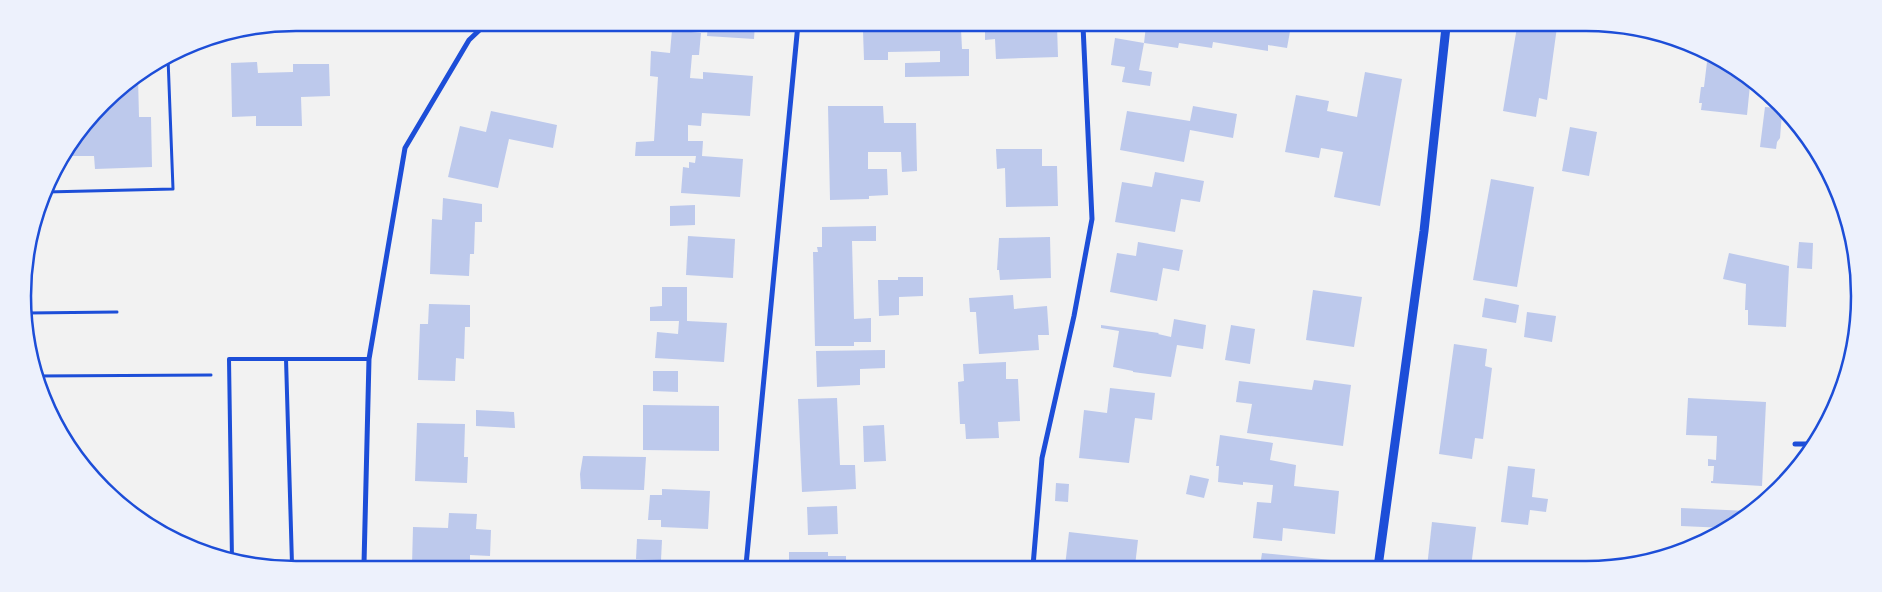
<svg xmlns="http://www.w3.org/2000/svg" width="1882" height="592" font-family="'Zilla Slab',serif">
<rect width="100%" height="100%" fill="#f2f2f2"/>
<g fill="#bdc9ec">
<path d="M 708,24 L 755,24 L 754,39 L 707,36 Z"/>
<path d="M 886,25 L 932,25 L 932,29 L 961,29 L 962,49 L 969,49 L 969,76 L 905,77 L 905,63 L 940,62 L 940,51 L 888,52 L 888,60 L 864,60 L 863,31 L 886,31 Z"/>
<path d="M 985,25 L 1057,26 L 1058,57 L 996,59 L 995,39 L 985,40 Z"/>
<path d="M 1146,26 L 1291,26 L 1287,48 L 1268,45 L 1268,51 L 1213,42 L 1212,48 L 1179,43 L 1178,48 L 1144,43 Z"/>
<path d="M 1517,27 L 1557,27 L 1547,100 L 1539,98 L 1536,117 L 1503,111 Z"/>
<path d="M 672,30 L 701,33 L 699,55 L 692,55 L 690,78 L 703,79 L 703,72 L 753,76 L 750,116 L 702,113 L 701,126 L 688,125 L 688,141 L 703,141 L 702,156 L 743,159 L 740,197 L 681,193 L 683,167 L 689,168 L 689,162 L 695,163 L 696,156 L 635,156 L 636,142 L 654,141 L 658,77 L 650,76 L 651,51 L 670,53 Z"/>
<path d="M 1115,38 L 1144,43 L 1139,70 L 1152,72 L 1150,86 L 1122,82 L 1125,67 L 1111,65 Z"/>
<path d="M 1664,38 L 1679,44 L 1679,45 L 1663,43 Z"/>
<path d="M 257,62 L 258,73 L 293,72 L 293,64 L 329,64 L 330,96 L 301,97 L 302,126 L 256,126 L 256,116 L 232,117 L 231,63 Z"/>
<path d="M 1707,62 L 1727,64 L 1738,69 L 1752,83 L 1750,85 L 1747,115 L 1701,110 L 1702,103 L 1699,103 L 1701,87 L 1704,87 Z"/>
<path d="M 1365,72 L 1402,79 L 1380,206 L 1334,197 L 1343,152 L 1321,148 L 1319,158 L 1285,152 L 1296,95 L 1329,101 L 1327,111 L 1357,117 Z"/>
<path d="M 138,77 L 139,117 L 151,117 L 152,167 L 95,169 L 94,156 L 65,156 L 115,91 Z"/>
<path d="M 828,106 L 883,106 L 884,123 L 916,123 L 917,171 L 902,172 L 901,152 L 868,152 L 868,169 L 887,169 L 888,195 L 869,196 L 869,199 L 830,200 Z"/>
<path d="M 1193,106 L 1237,114 L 1233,138 L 1190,130 L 1184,162 L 1120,150 L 1127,111 L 1190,121 Z"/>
<path d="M 1765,107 L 1778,108 L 1782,113 L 1780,138 L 1777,142 L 1776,149 L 1760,147 Z"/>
<path d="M 491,111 L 557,125 L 553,148 L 509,139 L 498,188 L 448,177 L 460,126 L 486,132 Z"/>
<path d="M 1570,127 L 1597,132 L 1589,176 L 1562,171 Z"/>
<path d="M 996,149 L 1042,149 L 1042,166 L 1057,166 L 1058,206 L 1006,207 L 1005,168 L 997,169 Z"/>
<path d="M 1155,172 L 1204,181 L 1200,202 L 1181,199 L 1175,232 L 1115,222 L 1122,182 L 1152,187 Z"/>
<path d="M 1491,179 L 1534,187 L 1517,287 L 1473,280 Z"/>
<path d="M 443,198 L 482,204 L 482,222 L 475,222 L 474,254 L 470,254 L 469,276 L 430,274 L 432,219 L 442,220 Z"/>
<path d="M 695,205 L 695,225 L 670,226 L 670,206 Z"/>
<path d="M 876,226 L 876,241 L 852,241 L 854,319 L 871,318 L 871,342 L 854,342 L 854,346 L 815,346 L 813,252 L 818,252 L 817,247 L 822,247 L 822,227 Z"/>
<path d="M 688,236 L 735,239 L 733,278 L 686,275 Z"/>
<path d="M 1050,237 L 1051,278 L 1000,280 L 999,270 L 997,270 L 999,238 Z"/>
<path d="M 1138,242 L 1183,250 L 1179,271 L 1163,268 L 1157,301 L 1110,292 L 1117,253 L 1136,256 Z"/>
<path d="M 1799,242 L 1813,243 L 1812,269 L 1797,268 Z"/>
<path d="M 1729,253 L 1789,266 L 1786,327 L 1748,325 L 1748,310 L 1745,310 L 1746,284 L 1723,279 Z"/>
<path d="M 898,277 L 923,277 L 923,296 L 899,297 L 899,315 L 879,316 L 878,280 L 898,280 Z"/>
<path d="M 662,287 L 687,287 L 687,321 L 727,323 L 724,362 L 655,358 L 657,332 L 678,334 L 679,321 L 650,321 L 650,307 L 662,306 Z"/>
<path d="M 1313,290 L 1362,297 L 1354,347 L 1306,340 Z"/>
<path d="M 1013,295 L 1014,309 L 1047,306 L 1049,335 L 1038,335 L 1039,350 L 979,354 L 976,312 L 970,312 L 969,298 Z"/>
<path d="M 1485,298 L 1519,305 L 1516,323 L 1482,317 Z"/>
<path d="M 429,304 L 470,305 L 470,327 L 465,327 L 464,359 L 456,358 L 455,381 L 418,380 L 420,324 L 428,324 Z"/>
<path d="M 1527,312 L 1556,316 L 1552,342 L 1524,337 Z"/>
<path d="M 1174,319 L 1206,325 L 1203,349 L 1177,345 L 1171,377 L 1133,372 L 1133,371 L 1113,367 L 1119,331 L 1101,328 L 1101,325 L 1159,333 L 1158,334 L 1171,337 Z"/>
<path d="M 1231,325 L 1255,329 L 1250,364 L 1225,360 Z"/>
<path d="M 1454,344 L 1487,349 L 1485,366 L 1492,368 L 1483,439 L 1475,438 L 1472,459 L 1439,454 Z"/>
<path d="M 885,350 L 885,368 L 860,369 L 860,385 L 817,387 L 816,351 Z"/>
<path d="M 1006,362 L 1006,379 L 1018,379 L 1020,421 L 998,422 L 999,438 L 966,439 L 965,424 L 960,424 L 958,382 L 964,381 L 963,364 Z"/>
<path d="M 653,371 L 678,371 L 678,392 L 653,391 Z"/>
<path d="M 1314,380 L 1351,385 L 1343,446 L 1247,433 L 1252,404 L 1236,402 L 1239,381 L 1312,390 Z"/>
<path d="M 1110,388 L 1155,393 L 1152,420 L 1135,418 L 1129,463 L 1079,458 L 1084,410 L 1107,413 Z"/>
<path d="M 837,398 L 840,465 L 855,465 L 856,489 L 802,492 L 798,399 Z"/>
<path d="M 1688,398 L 1766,402 L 1762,486 L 1711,483 L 1711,481 L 1713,481 L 1714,466 L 1708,466 L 1708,459 L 1716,460 L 1717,436 L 1686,435 Z"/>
<path d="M 643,405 L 719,406 L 719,451 L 643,450 Z"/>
<path d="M 476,410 L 514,412 L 515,428 L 476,426 Z"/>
<path d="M 417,423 L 465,424 L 464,457 L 468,457 L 467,483 L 415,481 Z"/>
<path d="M 884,425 L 886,461 L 864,462 L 863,426 Z"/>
<path d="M 1220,435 L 1273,443 L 1270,460 L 1296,465 L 1294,486 L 1339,491 L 1335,534 L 1283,528 L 1282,541 L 1253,538 L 1257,502 L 1271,503 L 1273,485 L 1243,482 L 1243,485 L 1218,482 L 1219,466 L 1216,466 Z"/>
<path d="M 583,456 L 646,457 L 644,490 L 581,489 L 580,474 Z"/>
<path d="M 1508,466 L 1535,469 L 1532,497 L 1548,499 L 1546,512 L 1530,510 L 1528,525 L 1501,522 Z"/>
<path d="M 1190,475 L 1209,479 L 1204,498 L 1186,494 Z"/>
<path d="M 1056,483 L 1069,484 L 1068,502 L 1055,501 Z"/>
<path d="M 662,489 L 710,491 L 708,529 L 661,527 L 661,520 L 648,520 L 650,495 L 662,495 Z"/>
<path d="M 837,506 L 838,534 L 808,535 L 807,507 Z"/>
<path d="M 1681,508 L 1749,511 L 1725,528 L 1681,526 Z"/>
<path d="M 449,513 L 477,514 L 476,529 L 491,530 L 490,556 L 470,555 L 470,565 L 412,565 L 413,527 L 448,528 Z"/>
<path d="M 1432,522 L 1476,527 L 1471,567 L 1427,567 Z"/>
<path d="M 1069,532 L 1138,540 L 1135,566 L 1065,566 Z"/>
<path d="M 637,539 L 662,540 L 661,560 L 636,559 Z"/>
<path d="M 789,552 L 828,552 L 828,556 L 846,556 L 846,565 L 789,565 Z"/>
<path d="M 1262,553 L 1331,560 L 1330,566 L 1260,566 Z"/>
</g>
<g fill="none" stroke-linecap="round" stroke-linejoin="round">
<g stroke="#1d4ed8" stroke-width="3">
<path d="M 450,23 L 455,28"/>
<path d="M 46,192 L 173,189 L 168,58"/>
<path d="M 28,313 L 117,312"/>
<path d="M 36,376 L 211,375"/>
</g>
<g stroke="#1d4ed8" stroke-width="4">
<path d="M 286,359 L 292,564"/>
<path d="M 232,560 L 229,359 L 369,359"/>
</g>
<g stroke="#1d4ed8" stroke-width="5">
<path d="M 1795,444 L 1814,444"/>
<path d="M 364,564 L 369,359 L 405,148 L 469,40 L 487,23"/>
<path d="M 746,565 L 798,24"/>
<path d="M 1033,566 L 1042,458 L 1074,316 L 1092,219 L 1083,26"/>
</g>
<path stroke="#1d4ed8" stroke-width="9" d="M 1378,567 L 1424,231 L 1446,27"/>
</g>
<path d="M0 0H1882V592H0ZM296 31H1586A265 265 0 0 1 1851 296V296A265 265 0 0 1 1586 561H296A265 265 0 0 1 31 296V296A265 265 0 0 1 296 31Z" fill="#edf1fc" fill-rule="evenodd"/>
<path fill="none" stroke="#1d4ed8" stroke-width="2.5" d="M296 31H1586A265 265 0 0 1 1851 296V296A265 265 0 0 1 1586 561H296A265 265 0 0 1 31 296V296A265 265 0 0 1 296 31Z"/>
</svg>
